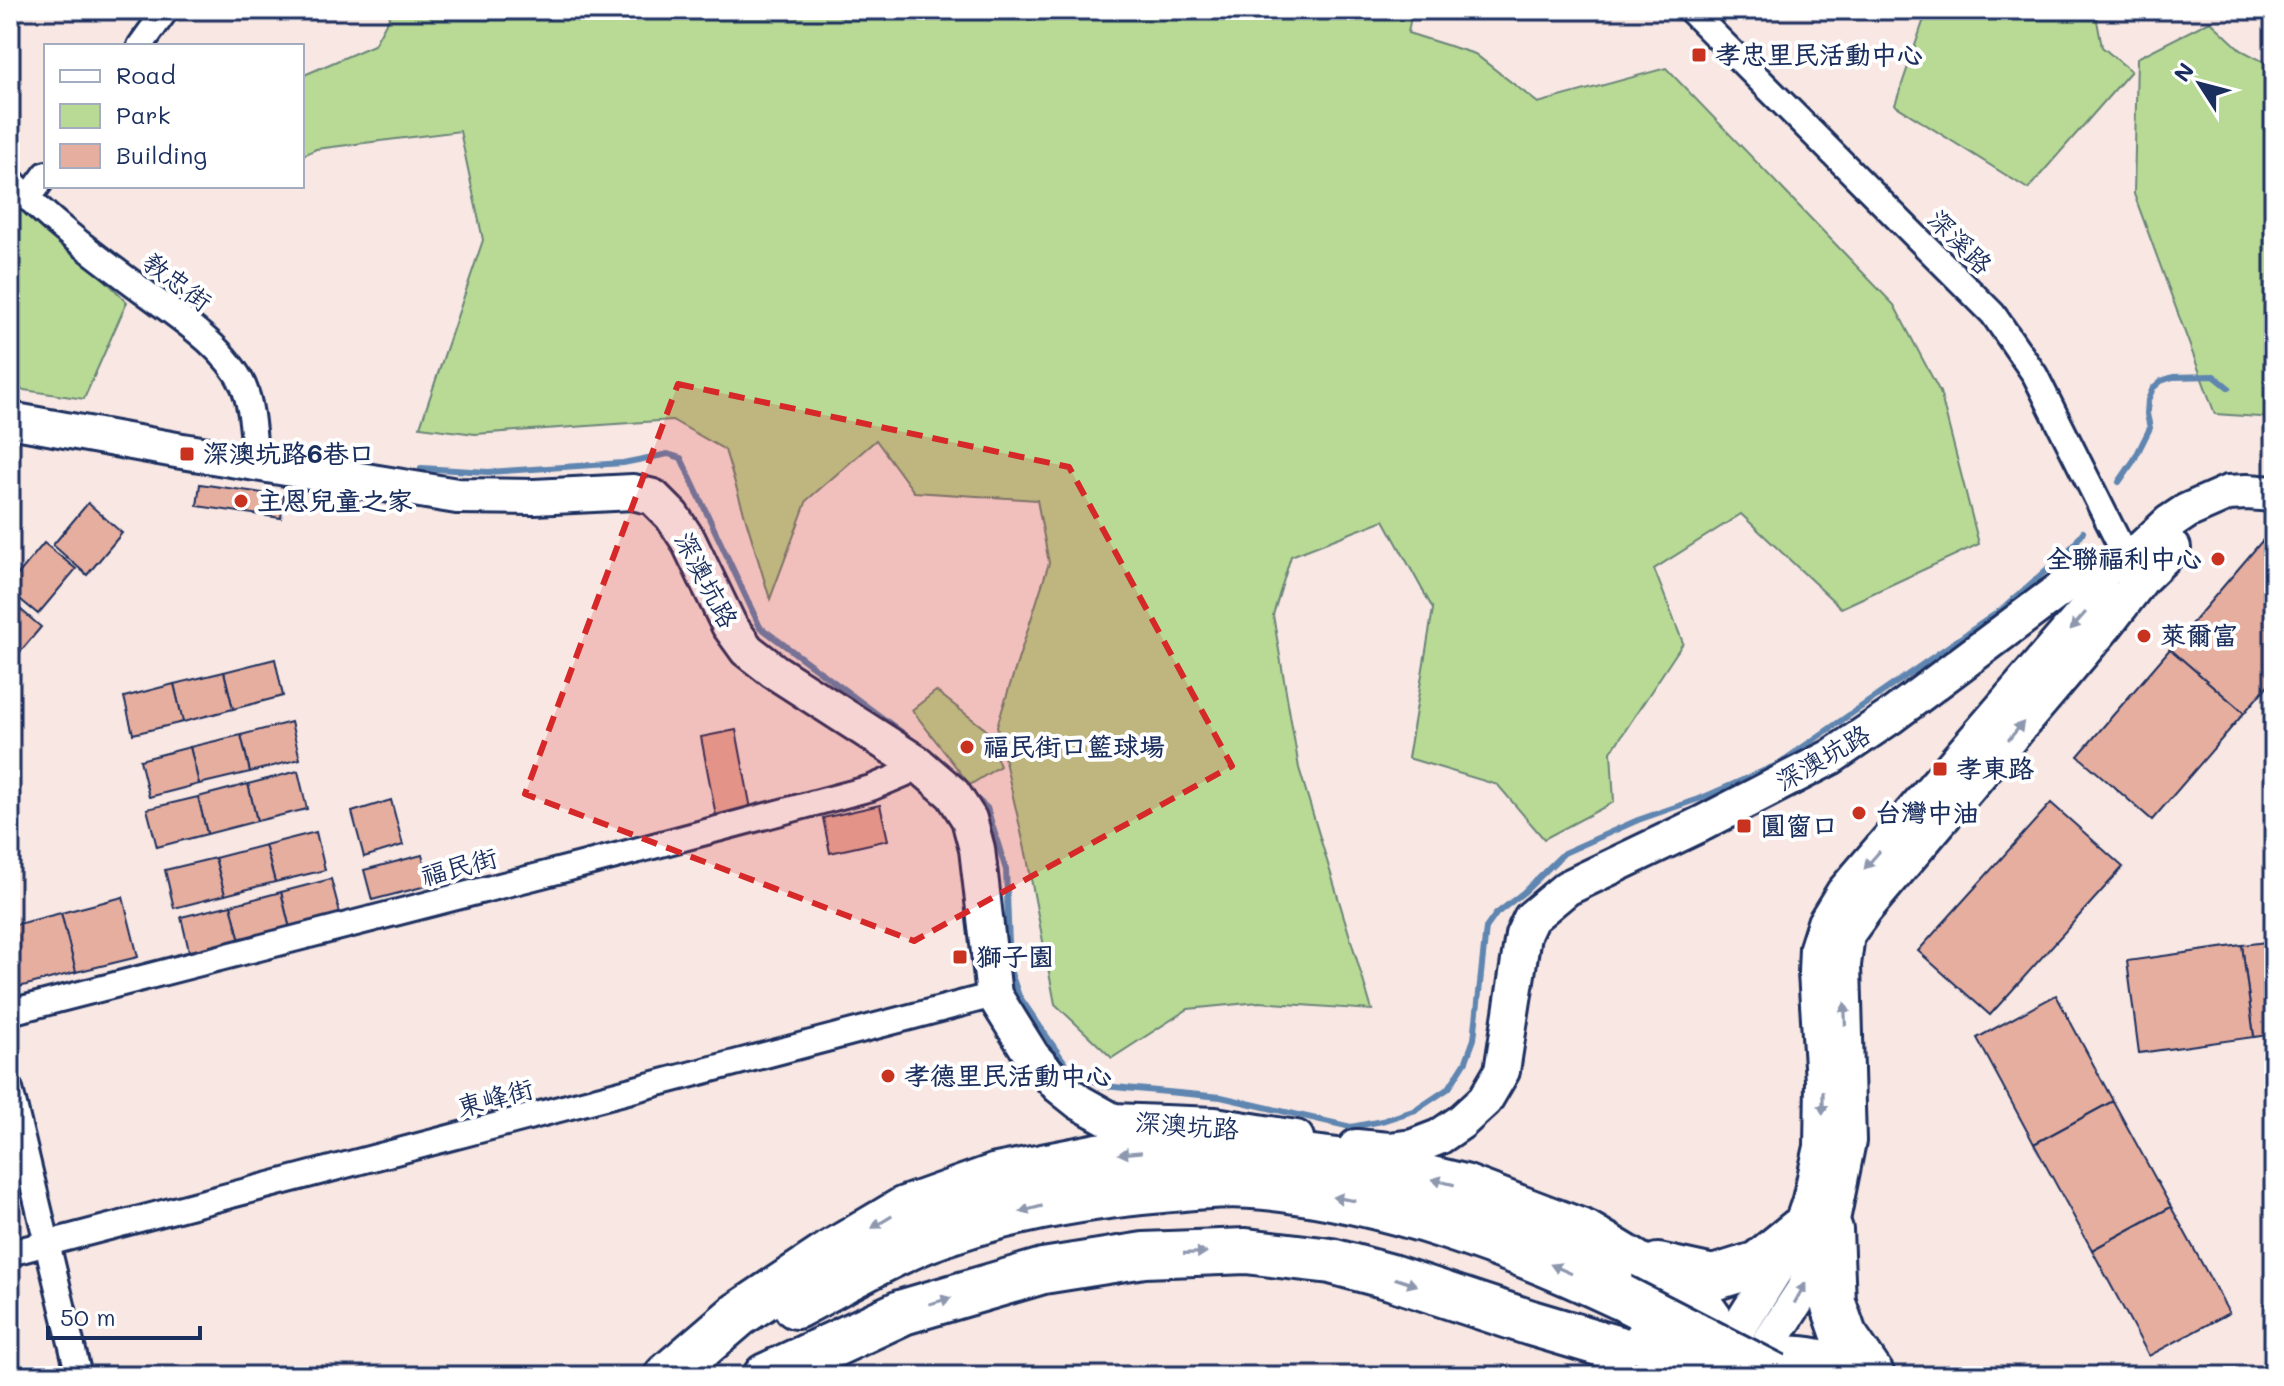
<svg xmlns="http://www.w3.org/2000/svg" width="2284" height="1386" font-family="Mali,'LXGW WenKai TC',sans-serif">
<rect width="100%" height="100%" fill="#f8e7e2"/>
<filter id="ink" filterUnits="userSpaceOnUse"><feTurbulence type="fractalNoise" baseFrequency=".0125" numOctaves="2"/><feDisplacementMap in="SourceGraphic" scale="16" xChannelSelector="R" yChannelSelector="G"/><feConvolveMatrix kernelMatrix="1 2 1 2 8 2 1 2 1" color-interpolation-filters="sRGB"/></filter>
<g filter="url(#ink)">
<g fill="#b8da94" stroke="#6a8479" stroke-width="2">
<path d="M 393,10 L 1412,10 L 1408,33 L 1475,54 L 1538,103 L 1666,68 L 1894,305 L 1940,392 L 1979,544 L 1841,608 L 1741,514 L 1654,569 L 1683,643 L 1611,752 L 1614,802 L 1544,839 L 1498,785 L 1408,758 L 1433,609 L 1384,520 L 1291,556 L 1273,615 L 1299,768 L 1372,1010 L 1259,1002 L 1188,1009 L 1112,1058 L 1055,1004 L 1027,858 L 997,726 L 1049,563 L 1037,500 L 914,492 L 876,440 L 807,500 L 770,599 L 725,450 L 672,420 L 475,434 L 420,427 L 483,240 L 460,131 L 316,149 L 302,156 L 302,76 L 374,45 Z"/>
<path d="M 1927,10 L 2095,10 L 2102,47 L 2131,71 L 2028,189 L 1895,105 Z"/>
<path d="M 2210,21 L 2241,50 L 2274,67 L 2274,418 L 2215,414 L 2134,194 L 2137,58 Z"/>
<path d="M 10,184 L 127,302 L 84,399 L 10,388 Z"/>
<path d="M 936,691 L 985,729 L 1000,766 L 970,785 L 912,710 Z"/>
</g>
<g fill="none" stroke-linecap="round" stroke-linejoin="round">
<g stroke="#5f85b1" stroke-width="6">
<path d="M 421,468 L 488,472 L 623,463 L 668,454 L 681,458 L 760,627 L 920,746"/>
<path d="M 2119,482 L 2134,460 L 2150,428 L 2147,414 L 2148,400 L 2153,388 L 2161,381 L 2173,377 L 2214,376 L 2229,388"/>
<path d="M 969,792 L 987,808 L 1006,870 L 1010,970 L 1019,996 L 1067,1066 L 1104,1086 L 1221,1097 L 1351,1127 L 1382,1121 L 1416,1110 L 1449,1088 L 1466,1061 L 1474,1039 L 1486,928 L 1496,914 L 1524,892 L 1564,853 L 1638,820 L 1704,797 L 1777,765 L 2004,608 L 2074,545 L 2083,532"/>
</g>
</g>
<g fill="#e6ae9f" stroke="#1b2f5e" stroke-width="2">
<path d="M 200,484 L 284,496 L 281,518 L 197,506 Z"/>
<path d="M 88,503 L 122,533 L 87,575 L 53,545 Z"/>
<path d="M 2262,541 L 2274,552 L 2274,678 L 2244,713 L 2170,649 Z"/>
<path d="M 44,543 L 76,569 L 38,614 L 10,591 L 10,584 Z"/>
<path d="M 20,609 L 41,627 L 10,664 L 10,622 Z"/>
<path d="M 2170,649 L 2244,713 L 2152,820 L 2078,756 Z"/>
<path d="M 275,659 L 283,696 L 233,709 L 224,672 Z"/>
<path d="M 224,672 L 233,709 L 183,722 L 174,684 Z"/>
<path d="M 174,684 L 183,722 L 133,734 L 124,697 Z"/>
<path d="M 291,722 L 300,759 L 250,772 L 241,735 Z"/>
<path d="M 736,730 L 751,809 L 716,816 L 701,737 Z"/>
<path d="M 241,735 L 250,772 L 199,784 L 190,747 Z"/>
<path d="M 190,747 L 199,784 L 149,797 L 140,760 Z"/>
<path d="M 298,771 L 307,809 L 257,821 L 248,784 Z"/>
<path d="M 248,784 L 257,821 L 207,834 L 198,797 Z"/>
<path d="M 198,797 L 207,834 L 157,847 L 147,809 Z"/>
<path d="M 391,800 L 403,845 L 364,857 L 352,812 Z"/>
<path d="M 2051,803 L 2123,867 L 1990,1015 L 1918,951 Z"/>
<path d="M 880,805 L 888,840 L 830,853 L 823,818 Z"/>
<path d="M 316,832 L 325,870 L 275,882 L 265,845 Z"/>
<path d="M 265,845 L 275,882 L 225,895 L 215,858 Z"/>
<path d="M 422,855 L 430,885 L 372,900 L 364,870 Z"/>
<path d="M 215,858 L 225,895 L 174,908 L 165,870 Z"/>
<path d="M 331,879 L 341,917 L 290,929 L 281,892 Z"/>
<path d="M 281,892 L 290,929 L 240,942 L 231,905 Z"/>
<path d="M 123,897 L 138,957 L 76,972 L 61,913 Z"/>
<path d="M 231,905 L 240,942 L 190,955 L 181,917 Z"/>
<path d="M 61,913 L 76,972 L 15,988 L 10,970 L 10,926 Z"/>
<path d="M 2274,941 L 2274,1034 L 2254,1037 L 2242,945 Z"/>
<path d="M 2242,945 L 2254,1037 L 2139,1053 L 2127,961 Z"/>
<path d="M 2056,995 L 2113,1101 L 2034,1144 L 1977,1038 Z"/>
<path d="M 2113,1101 L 2171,1207 L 2092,1250 L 2034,1144 Z"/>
<path d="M 2171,1207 L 2229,1313 L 2149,1356 L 2092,1250 Z"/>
</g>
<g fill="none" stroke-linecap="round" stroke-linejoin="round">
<g stroke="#1b2f5e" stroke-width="30">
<g id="street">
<path d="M 1690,10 L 1993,314 L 2035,375 L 2128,561"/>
<path d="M 140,46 L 166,10"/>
<path d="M 10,179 C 50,223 99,258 146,293 C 178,317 225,347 243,385 C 253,408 253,438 256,463"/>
<path d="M 28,199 L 46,174"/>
<path d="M 10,1012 L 616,856 L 871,788 L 904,774 L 917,763"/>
<path d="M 10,1089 L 79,1376"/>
<path d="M 10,1253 L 994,995"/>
</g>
</g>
<g stroke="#1b2f5e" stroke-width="40">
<g id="secondary">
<path d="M 10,420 L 176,450 L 457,496 L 534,497 L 633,492 L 653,497 L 672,516 L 688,540 L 729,625 L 747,650 L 774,671 L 917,763 L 953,794 L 969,819 L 977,849 L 994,995 L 1032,1056 L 1059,1086 L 1079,1102 L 1113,1121 L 1215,1125 L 1296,1138"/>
<path d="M 1356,1147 L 1389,1150 L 1413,1147 L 1439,1137 L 1461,1122 L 1485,1100 L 1502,1071 L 1523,935 L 1531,918 L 1567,888 L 1703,823 L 1831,757 L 1890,717 L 2074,579 L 2128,561 L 2169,523 L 2187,511 L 2228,493 L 2247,492 L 2274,494"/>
<path d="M 1713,1364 L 1728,1345 L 1800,1230 L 1810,1200 L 1822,1147 L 1823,1081 L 1816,973 L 1817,948 L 1825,923 L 1844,892 L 2102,592"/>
<path d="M 1748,1376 L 1803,1291 L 1830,1230 L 1848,1141 L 1843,965 L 1847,934 L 1865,909 L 2108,622 L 2143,577 L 2173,548"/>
</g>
</g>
<g stroke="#1b2f5e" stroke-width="50">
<g id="highway">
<path d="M 1830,1230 L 1833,1303 L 1844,1335 L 1872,1376"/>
<path d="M 1658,1266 L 1713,1278 L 1758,1264 L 1800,1230"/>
<path d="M 796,1306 C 838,1284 881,1258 926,1240 C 1001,1211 1081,1197 1162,1190 C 1196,1187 1230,1183 1264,1187 C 1389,1200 1508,1244 1621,1297"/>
<path d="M 667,1376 L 738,1315 L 831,1253 L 905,1209 L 997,1176 L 1098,1156 L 1187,1148 L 1288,1155 L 1379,1166 L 1464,1187 L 1585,1233 L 1696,1300 L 1728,1345 L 1734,1367 C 1790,1351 1815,1359 1869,1376"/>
<path d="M 766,1376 L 903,1312 L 1043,1271 L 1144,1255 L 1246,1251 L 1331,1261 L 1391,1277 L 1531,1323 L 1683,1368"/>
</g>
</g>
<use href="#street" stroke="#fff" stroke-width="24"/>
<use href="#secondary" stroke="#fff" stroke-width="34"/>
<use href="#highway" stroke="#fff" stroke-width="44"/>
<g stroke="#1b2f5e" stroke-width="50" stroke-linecap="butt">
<g id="highway-bridge">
<path d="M 1621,1297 L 1775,1376"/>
<path d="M 1645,1342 L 1710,1376"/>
</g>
</g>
<use href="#highway-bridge" stroke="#fff" stroke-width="44"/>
</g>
<defs><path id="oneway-solid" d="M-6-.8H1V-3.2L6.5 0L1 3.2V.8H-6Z" transform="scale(2)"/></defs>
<g fill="#8d97ae">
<use href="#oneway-solid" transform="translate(2078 621) rotate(131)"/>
<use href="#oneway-solid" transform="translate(2016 731) rotate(-50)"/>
<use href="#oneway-solid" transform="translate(1872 860) rotate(131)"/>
<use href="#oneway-solid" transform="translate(1845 1014) rotate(-92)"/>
<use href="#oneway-solid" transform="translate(1823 1103) rotate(90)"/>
<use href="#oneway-solid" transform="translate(1130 1153) rotate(175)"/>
<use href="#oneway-solid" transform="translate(1443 1182) rotate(-166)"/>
<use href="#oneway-solid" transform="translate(1344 1199) rotate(-171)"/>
<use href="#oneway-solid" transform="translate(1031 1209) rotate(165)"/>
<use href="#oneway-solid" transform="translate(882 1222) rotate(149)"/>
<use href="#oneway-solid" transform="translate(1195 1253) rotate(-2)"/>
<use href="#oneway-solid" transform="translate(1561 1269) rotate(-156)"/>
<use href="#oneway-solid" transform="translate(1406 1282) rotate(18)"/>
<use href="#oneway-solid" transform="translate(1800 1293) rotate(-61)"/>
<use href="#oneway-solid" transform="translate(940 1301) rotate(-16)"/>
</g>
</g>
<path fill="#d62828" fill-opacity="0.2" stroke="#d62828" stroke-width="6" stroke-dasharray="16 10" stroke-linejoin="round" d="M 678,384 L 1069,467 L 1232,766 L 914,941 L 525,794 Z"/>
<g fill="#c8321e" stroke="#fff" stroke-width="3">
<rect x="1691" y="47" width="16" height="16" rx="4"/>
<rect x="179" y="446" width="16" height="16" rx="4"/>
<circle cx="241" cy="501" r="8"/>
<circle cx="2218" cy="559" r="8"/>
<circle cx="2144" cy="636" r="8"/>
<circle cx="967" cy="747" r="8"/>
<rect x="1932" y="761" width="16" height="16" rx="4"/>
<circle cx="1859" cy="813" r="8"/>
<rect x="1736" y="818" width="16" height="16" rx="4"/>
<rect x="952" y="949" width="16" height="16" rx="4"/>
<circle cx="888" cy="1076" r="8"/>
</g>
<g text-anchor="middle" stroke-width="8" stroke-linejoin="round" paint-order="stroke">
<g font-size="26" font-weight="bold" fill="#1b2f5e" stroke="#fff" text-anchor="start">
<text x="1715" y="64">孝忠里民活動中心</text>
<text x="203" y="463">深澳坑路6巷口</text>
<text x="257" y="510">主恩兒童之家</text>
<text x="2202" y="568" text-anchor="end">全聯福利中心</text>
<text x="2160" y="645">萊爾富</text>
<text x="983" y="756">福民街口籃球場</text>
<text x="1956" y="778">孝東路</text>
<text x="1875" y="822">台灣中油</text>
<text x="1760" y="835">圓窗口</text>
<text x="976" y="966">獅子園</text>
<text x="904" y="1085">孝德里民活動中心</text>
</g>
<g font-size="26" fill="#1b2f5e" stroke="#fff">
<text transform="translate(1960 242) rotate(45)" y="9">深溪路</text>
<text transform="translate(177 282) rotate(37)" y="9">教忠街</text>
<text transform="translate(706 580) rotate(62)" y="9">深澳坑路</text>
<text transform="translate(1823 758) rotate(-30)" y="9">深澳坑路</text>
<text transform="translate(459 867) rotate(-15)" y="9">福民街</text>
<text transform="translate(495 1098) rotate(-15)" y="9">東峰街</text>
<text transform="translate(1187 1126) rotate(4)" y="9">深澳坑路</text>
</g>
</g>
<rect width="2284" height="1386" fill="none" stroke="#fff" stroke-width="40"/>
<rect x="20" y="20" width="2244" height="1346" fill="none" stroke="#1b2f5e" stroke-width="3" filter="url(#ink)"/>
<rect x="44" y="44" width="260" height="144" fill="#ffffff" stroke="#a4acbf" stroke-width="2"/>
<rect x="60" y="70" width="40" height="12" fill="#ffffff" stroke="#a4acbf" stroke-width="2"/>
<text x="116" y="84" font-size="24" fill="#1b2f5e">Road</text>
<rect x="60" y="104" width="40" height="24" fill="#b8da94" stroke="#a4acbf" stroke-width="2"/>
<text x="116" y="124" font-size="24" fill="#1b2f5e">Park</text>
<rect x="60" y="144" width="40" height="24" fill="#e6ae9f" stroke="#a4acbf" stroke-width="2"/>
<text x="116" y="164" font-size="24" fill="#1b2f5e">Building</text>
<g transform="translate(2200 84) rotate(306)" stroke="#ffffff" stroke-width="6" paint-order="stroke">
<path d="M0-6L14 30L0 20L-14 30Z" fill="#1b2f5e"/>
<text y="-12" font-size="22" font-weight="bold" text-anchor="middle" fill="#1b2f5e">N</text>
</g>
<path d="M48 1326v12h152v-12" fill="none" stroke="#1b2f5e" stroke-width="4"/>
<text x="60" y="1326" font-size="24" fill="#1b2f5e" stroke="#ffffff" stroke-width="6" paint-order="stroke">50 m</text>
</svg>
